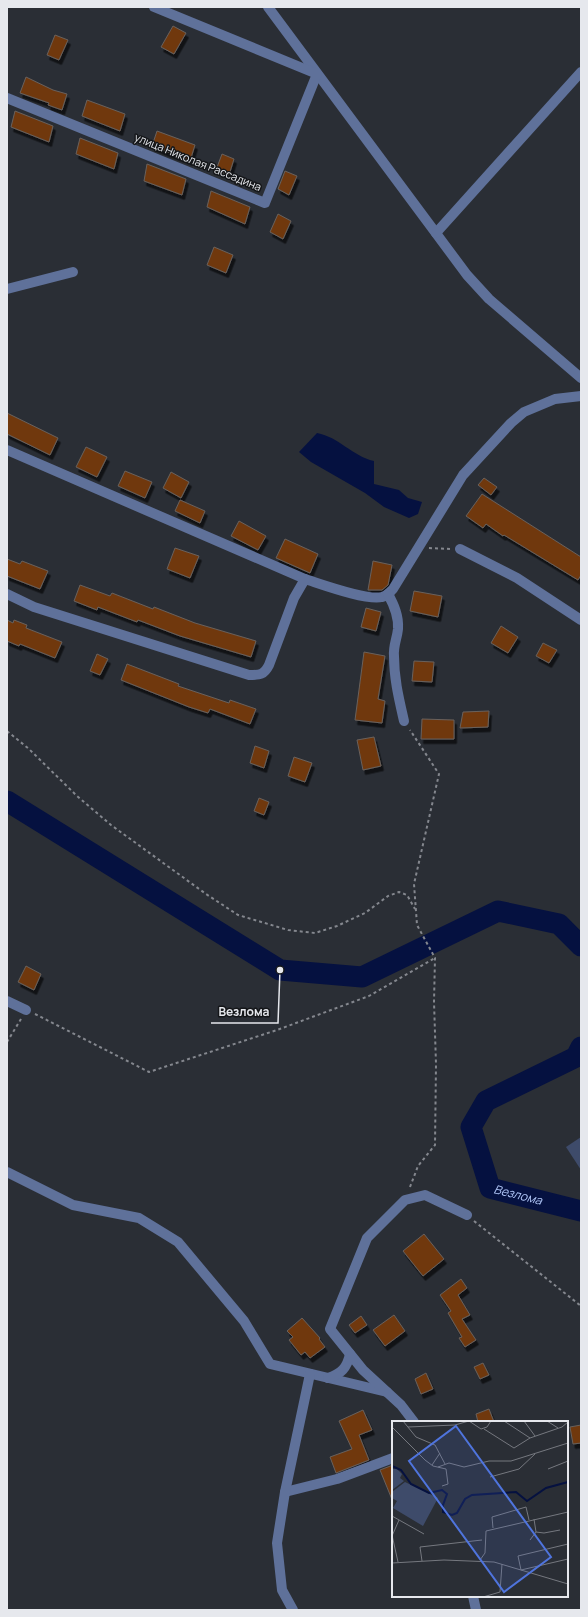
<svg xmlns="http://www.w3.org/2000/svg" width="588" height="1617" font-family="Manrope,sans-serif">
<defs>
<filter id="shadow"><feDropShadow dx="2.5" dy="4.5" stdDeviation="0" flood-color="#0009"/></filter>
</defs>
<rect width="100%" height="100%" fill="#2a2e35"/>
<path fill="#3e4b6a" d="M 581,1137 L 581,1170 L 566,1147 Z"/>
<path fill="#051140" d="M 317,433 C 339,437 352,456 374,461 L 374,484 L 399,490 L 408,498 L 422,502 L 418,514 L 409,518 L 384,507 L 365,493 L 311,462 L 299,452 Z"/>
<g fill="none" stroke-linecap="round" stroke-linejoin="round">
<g stroke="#051140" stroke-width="21">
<path d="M 7,801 L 280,970 L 362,977 L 498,911 L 559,924 L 581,946"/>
<path id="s1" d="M 581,1047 L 576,1057 L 486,1101 L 471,1127 L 490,1188 L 581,1211"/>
</g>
</g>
<g fill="#6f3911" stroke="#69615c" filter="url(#shadow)">
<path d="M 173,26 L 186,33 L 174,54 L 161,47 Z"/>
<path d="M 55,35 L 68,40 L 59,60 L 47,55 Z"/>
<path d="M 26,77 L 53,90 L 67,94 L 62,110 L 48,105 L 49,103 L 20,93 Z"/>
<path d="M 87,100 L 125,114 L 120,131 L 82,116 Z"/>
<path d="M 15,111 L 53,126 L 49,142 L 11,127 Z"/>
<path d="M 157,131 L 195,145 L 190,161 L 152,146 Z"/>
<path d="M 80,138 L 118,153 L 114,169 L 76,154 Z"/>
<path d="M 222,154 L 234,159 L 229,175 L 216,170 Z"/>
<path d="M 147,164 L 186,179 L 182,195 L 144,181 Z"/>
<path d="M 285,171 L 297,176 L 289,195 L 278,189 Z"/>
<path d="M 211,191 L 250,207 L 245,224 L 207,207 Z"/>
<path d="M 278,214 L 291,221 L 283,239 L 270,232 Z"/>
<path d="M 214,247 L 233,255 L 226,273 L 207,265 Z"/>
<path d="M 7,413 L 58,438 L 50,455 L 7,434 Z"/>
<path d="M 86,447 L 107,457 L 97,477 L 76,467 Z"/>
<path d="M 125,471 L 152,482 L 145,498 L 118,486 Z"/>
<path d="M 171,472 L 189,482 L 181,498 L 163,488 Z"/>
<path d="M 484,478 L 497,487 L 491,495 L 478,485 Z"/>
<path d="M 482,494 L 581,557 L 581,575 L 578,580 L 504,535 L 503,536 L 486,524 L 483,528 L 466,516 Z"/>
<path d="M 180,500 L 205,511 L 200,523 L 175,511 Z"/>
<path d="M 239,521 L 266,536 L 258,550 L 231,536 Z"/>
<path d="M 285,539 L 318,554 L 310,573 L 276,558 Z"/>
<path d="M 175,548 L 199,556 L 190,578 L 167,569 Z"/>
<path d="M 7,559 L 20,564 L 22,561 L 48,571 L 40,589 L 7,576 Z"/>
<path d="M 373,561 L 392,565 L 388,585 L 382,590 L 368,590 Z"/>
<path d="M 80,585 L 110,596 L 112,593 L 153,609 L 154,607 L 195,623 L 256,641 L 251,657 L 180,636 L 138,620 L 137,622 L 98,607 L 97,610 L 74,601 Z"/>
<path d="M 414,591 L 442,596 L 438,617 L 410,611 Z"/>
<path d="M 366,608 L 381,612 L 376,631 L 361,627 Z"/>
<path d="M 7,620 L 13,623 L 14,620 L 27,625 L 26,628 L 62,642 L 55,658 L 20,644 L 19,646 L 7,641 Z"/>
<path d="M 501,626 L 518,637 L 508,653 L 491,643 Z"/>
<path d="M 543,643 L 557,650 L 549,663 L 536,656 Z"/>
<path d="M 364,652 L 385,656 L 378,699 L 385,701 L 382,723 L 355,720 Z"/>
<path d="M 97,654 L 108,659 L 100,675 L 90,671 Z"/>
<path d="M 414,661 L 434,662 L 432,682 L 412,681 Z"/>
<path d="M 127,664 L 179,684 L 178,686 L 229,703 L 230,700 L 256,709 L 250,724 L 210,709 L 208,713 L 189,707 L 121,680 Z"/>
<path d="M 489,711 L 488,727 L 460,728 L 463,712 Z"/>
<path d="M 422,719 L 454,720 L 454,739 L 421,739 Z"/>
<path d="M 374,737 L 381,766 L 363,770 L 357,740 Z"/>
<path d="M 255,746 L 269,751 L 264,768 L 250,763 Z"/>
<path d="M 294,757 L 312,763 L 305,782 L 288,776 Z"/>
<path d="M 259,798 L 269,802 L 264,815 L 254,811 Z"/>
<path d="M 26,966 L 41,974 L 34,990 L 18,982 Z"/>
<path d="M 424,1234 L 444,1259 L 423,1276 L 403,1251 Z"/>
<path d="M 461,1279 L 467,1288 L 458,1295 L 470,1315 L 462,1319 L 476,1340 L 465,1347 L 459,1338 L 462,1337 L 448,1313 L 451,1311 L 440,1295 Z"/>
<path d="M 394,1315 L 405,1331 L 385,1346 L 373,1330 Z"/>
<path d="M 361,1316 L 367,1325 L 355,1333 L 349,1325 Z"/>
<path d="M 302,1318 L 320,1338 L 319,1339 L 325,1347 L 310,1358 L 305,1352 L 301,1355 L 289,1340 L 293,1337 L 287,1331 Z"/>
<path d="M 483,1363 L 489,1375 L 480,1379 L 474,1367 Z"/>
<path d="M 426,1373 L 433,1389 L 421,1394 L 415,1379 Z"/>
<path d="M 489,1409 L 494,1422 L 478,1422 L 476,1414 Z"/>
<path d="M 363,1410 L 372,1430 L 359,1435 L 369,1460 L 336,1473 L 330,1457 L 352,1449 L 339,1421 Z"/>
<path d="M 581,1425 L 581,1443 L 573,1444 L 570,1427 Z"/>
<path d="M 393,1465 L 393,1502 L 380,1470 Z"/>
</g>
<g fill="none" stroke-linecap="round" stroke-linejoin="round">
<g stroke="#84878e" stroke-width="2" stroke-dasharray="3 3" stroke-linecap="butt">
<path d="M 429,548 L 451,549"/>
<path d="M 7,731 L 29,749 L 77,796 L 111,825 L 206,894 L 238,915 L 288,930 L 315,933 L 337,926 L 365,913 L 388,896 L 399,892 L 407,895 L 415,909"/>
<path d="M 35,1014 L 149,1072 L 277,1030 L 369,996 L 435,958"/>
<path d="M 7,1042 L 21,1019"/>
<path d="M 410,1187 L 418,1166 L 435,1145 L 436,1064 L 434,1002 L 435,958 L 417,925 L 414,884 L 439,774 L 410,730"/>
<path d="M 474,1221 L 581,1306"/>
</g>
<g stroke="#5f719a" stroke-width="10">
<path d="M 268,7 L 467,275 L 489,299 L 581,378"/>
<path d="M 7,98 L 265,203 L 317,74 L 154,7"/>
<path d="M 436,233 L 581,72"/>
<path d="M 7,289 L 73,272"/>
<path d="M 7,450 L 305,579 C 321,584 367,601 382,597 C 387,596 390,592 393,589 L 463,475 L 511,423 L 524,412 L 555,399 L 581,396"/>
<path d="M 460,549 L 517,578 L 581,620"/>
<path d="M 7,594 L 34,607 L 249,675 C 260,675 264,675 269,665 L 294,598 L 305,579"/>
<path d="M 388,594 C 394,605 399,616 398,629 C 397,639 393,646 394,656 C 394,679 399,699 404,721"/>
<path d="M 7,1001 L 26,1010"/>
<path d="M 7,1172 L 73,1205 L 139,1218 L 178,1242 L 244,1321 L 270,1364 L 387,1392"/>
<path d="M 328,1378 C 341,1374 347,1368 350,1354"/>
<path d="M 414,1422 L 401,1405 L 363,1370 L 330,1329 L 367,1238 L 405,1200 L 425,1195 L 467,1215"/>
<path d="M 285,1492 L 337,1479 L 393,1458"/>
<path d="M 473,1596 L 476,1610"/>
<path d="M 293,1610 L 282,1590 L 277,1543 L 285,1492 L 310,1374"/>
</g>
</g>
<g text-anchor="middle" stroke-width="3" stroke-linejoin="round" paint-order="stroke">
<g font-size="11" fill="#e6e8ed" stroke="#141619">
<text transform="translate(198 162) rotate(22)" y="4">улица Николая Рассадина</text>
</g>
<g font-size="12" font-style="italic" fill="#b2c8f9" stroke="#141619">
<text dy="4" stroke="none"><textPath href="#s1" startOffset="234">Везлома</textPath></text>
</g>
</g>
<g transform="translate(392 1421)">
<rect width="176" height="176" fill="#2a2e35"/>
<path d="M 0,48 L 5,48 L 10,53 L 8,57 L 12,60 L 0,69 ZM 13,61 L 46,77 L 31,105 L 1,87 L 5,80 L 0,77 L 0,71 Z" fill="#3e4b6a"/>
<path fill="none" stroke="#051140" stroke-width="2" d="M 0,45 L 9,49 L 19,63 L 37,72 L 50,69 L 55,73 L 51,84 L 51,91 L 60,94 L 65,92 L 73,78 L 80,74 L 124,71 L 135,80 L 154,67 L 176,61"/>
<path fill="none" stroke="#75787f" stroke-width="1" d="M 11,0 L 24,16 L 43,24 L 53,43M 112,0 L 138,17M 132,0 L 143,15M 155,0 L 166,7M 0,6 L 33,39 L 41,45 L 54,48 L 56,63 L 50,65M 16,6 L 63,4 L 77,0 L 89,8 L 95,6 L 99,0M 92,8 L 122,27 L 138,17 L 170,6 L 176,1M 40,44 L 48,32M 46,46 L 57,42 L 72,46 L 97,40 L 119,40 L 176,22M 156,48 L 176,40M 98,56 L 127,48 L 143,33M 0,95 L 32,113M 101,107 L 100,96 L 134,86 L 137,99M 144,111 L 152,112 L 168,109M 0,114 L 6,141M 0,115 L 7,99M 138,119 L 144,111 L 142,98M 176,123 L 126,135 L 129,149 L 176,138M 88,139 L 93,132 L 94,110 L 176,91M 30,140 L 28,126 L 90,119M 0,142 L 52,139 L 102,141 L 176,163M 91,176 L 108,171 L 110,143"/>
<path fill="#4f74dd" fill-opacity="0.15" stroke="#4f74dd" stroke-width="2" d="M 64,5 L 159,136 L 112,171 L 17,40 Z"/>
<rect width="176" height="176" fill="none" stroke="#e6e8ed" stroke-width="2"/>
</g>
<path fill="none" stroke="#e6e8ed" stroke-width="1.5" d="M280 970L278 1023H211"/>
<circle fill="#e6e8ed" stroke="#141619" stroke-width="1.5" cx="280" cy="970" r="4"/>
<g font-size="12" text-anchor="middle" font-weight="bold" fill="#e6e8ed" stroke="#141619" stroke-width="3" stroke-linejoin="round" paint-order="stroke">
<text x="244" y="1016">Везлома</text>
</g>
<rect width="588" height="1617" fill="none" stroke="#e6e8ed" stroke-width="16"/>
</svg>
